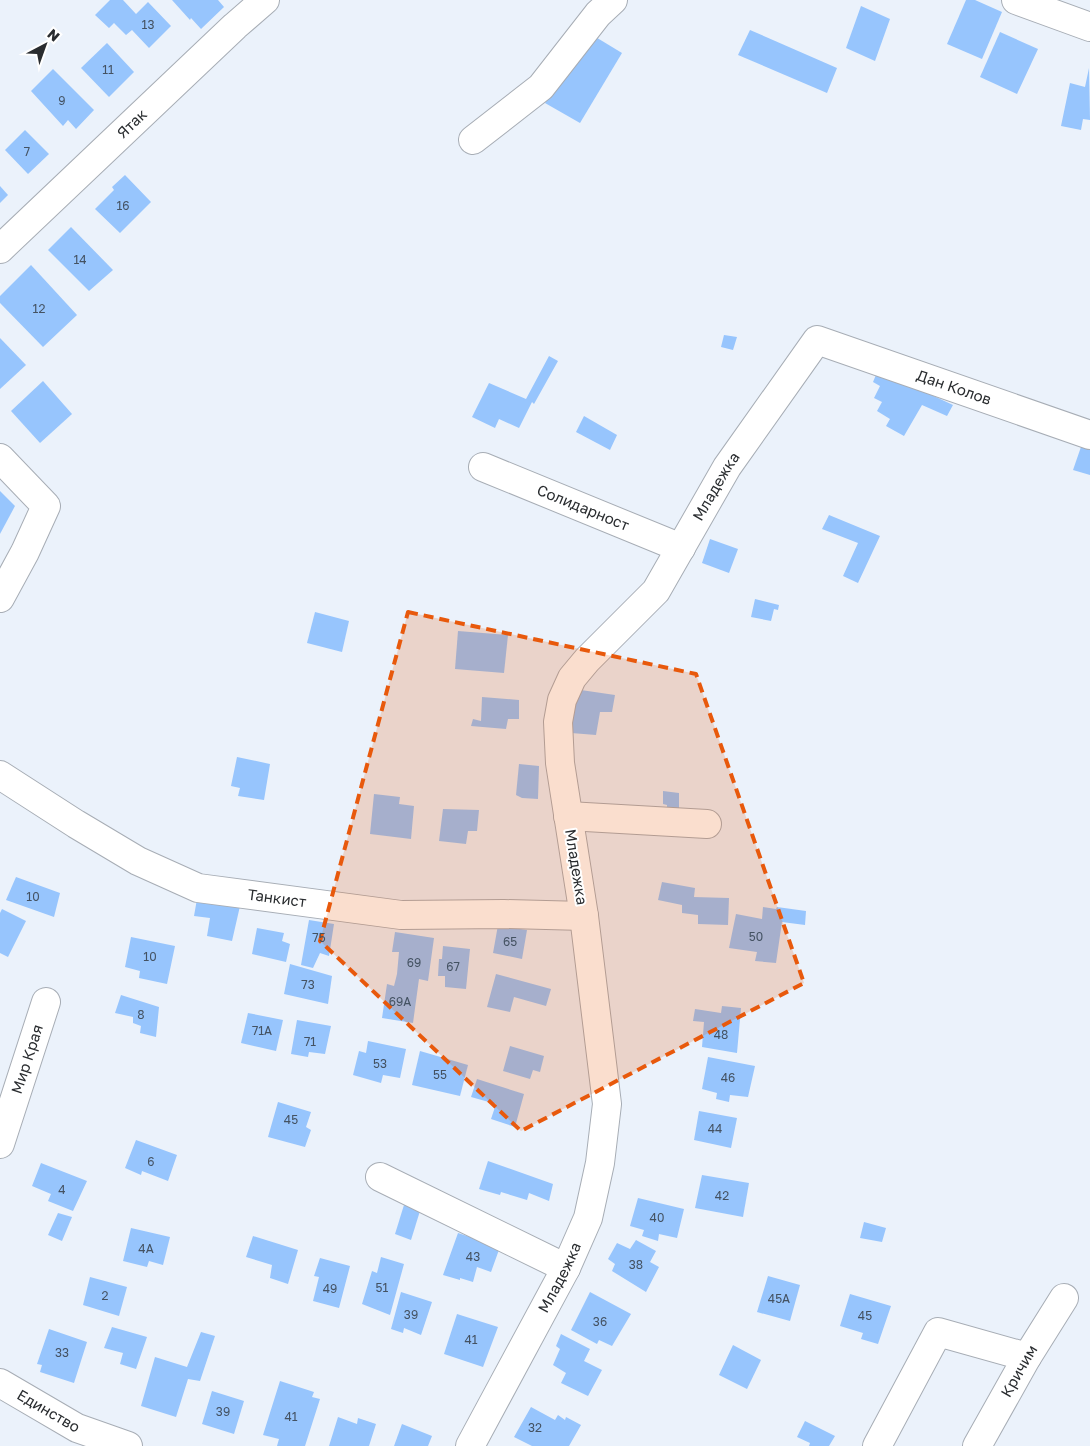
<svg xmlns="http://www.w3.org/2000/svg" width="1090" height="1446" font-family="'Golos Text',sans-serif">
<rect width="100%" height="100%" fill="#ebf2fb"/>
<g fill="#97c5fd">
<path d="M 110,0 L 123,0 L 136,14 L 148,2 L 171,26 L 149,48 L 132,30 L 126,35 L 114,23 L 109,28 L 95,15 Z"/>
<path d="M 172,0 L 218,0 L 224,7 L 201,29 L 191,18 L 190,20 Z"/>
<path d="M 966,0 L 975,0 L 1002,12 L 982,59 L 947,44 Z"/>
<path d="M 861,6 L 890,19 L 875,61 L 846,48 Z"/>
<path d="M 750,30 L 837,68 L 827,93 L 738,55 Z"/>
<path d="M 1000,32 L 1038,49 L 1017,94 L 980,77 Z"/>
<path d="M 589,33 L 622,53 L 580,123 L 545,103 Z"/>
<path d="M 107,43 L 134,72 L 109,97 L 81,68 Z"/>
<path d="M 1089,68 L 1090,120 L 1083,119 L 1081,130 L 1061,126 L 1070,83 L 1085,87 Z"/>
<path d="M 53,69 L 94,110 L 76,129 L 68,120 L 63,126 L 31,91 Z"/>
<path d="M 25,130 L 49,154 L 28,174 L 5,150 Z"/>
<path d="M 125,175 L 151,202 L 120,233 L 95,209 L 114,190 L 112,187 Z"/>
<path d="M 0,186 L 8,195 L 0,203 Z"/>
<path d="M 71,227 L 113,270 L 89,291 L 48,250 Z"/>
<path d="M 31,265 L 77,315 L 43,347 L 0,303 L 0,296 Z"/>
<path d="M 724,335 L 737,337 L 733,350 L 721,347 Z"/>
<path d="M 0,338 L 26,365 L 0,389 Z"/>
<path d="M 549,356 L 558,361 L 534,404 L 532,402 L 519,428 L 499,419 L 495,428 L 472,417 L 489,383 L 526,399 Z"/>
<path d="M 878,370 L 953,405 L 947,416 L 922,405 L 904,436 L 886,426 L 890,419 L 877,411 L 882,402 L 874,398 L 880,386 L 873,382 Z"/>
<path d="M 43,381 L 72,414 L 40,443 L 11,411 Z"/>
<path d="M 584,416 L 617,435 L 610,450 L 576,432 Z"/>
<path d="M 1082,444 L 1090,446 L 1090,475 L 1073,470 Z"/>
<path d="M 0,491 L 15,506 L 0,534 Z"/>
<path d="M 829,515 L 880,536 L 858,583 L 843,576 L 858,543 L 822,529 Z"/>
<path d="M 710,539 L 738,549 L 729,573 L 702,563 Z"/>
<path d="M 755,599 L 779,605 L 778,610 L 774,609 L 771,621 L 751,617 Z"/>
<path d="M 315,612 L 349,621 L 342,652 L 307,643 Z"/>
<path d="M 458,631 L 508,635 L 504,673 L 455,669 Z"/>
<path d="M 574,689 L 615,695 L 612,712 L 600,712 L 596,735 L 571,733 Z"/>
<path d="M 482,697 L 519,700 L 519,719 L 508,719 L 506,729 L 471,726 L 473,719 L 481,721 Z"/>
<path d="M 237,757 L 270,764 L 264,800 L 238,796 L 240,788 L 231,786 Z"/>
<path d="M 519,764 L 539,766 L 538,799 L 522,798 L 516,795 Z"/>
<path d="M 663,791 L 679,793 L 679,820 L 667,819 L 667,805 L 663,804 Z"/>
<path d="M 374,794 L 400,797 L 399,804 L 414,806 L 411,839 L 370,834 Z"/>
<path d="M 443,809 L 479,810 L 477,831 L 468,831 L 466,844 L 439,841 Z"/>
<path d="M 16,877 L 60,893 L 54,917 L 6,900 Z"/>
<path d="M 662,882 L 695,888 L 694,897 L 729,898 L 728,925 L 698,924 L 698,915 L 682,913 L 682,905 L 658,900 Z"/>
<path d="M 197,899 L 240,906 L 232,941 L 207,936 L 210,918 L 194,916 Z"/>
<path d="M 763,907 L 776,909 L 777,907 L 806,911 L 805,925 L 782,922 L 776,963 L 755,961 L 757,952 L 729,948 L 736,914 L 762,919 Z"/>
<path d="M 2,909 L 26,921 L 8,957 L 0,953 L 0,913 Z"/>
<path d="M 309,920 L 334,924 L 329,956 L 320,953 L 313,968 L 301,965 Z"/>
<path d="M 498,925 L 517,925 L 520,929 L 527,930 L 522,959 L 493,953 Z"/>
<path d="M 257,928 L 284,933 L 282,941 L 290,944 L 286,962 L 252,954 Z"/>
<path d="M 395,932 L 434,938 L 428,981 L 419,979 L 413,1023 L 382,1018 L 387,984 L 394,986 L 397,974 L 399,952 L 392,952 Z"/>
<path d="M 131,937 L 175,946 L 167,984 L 139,978 L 140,971 L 125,967 Z"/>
<path d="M 443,946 L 470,949 L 466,989 L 445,987 L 445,976 L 438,976 L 439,959 L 442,959 Z"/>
<path d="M 290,964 L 332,976 L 328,1004 L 284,994 Z"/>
<path d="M 496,974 L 551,989 L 546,1006 L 514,997 L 510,1012 L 487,1007 Z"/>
<path d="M 121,995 L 159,1007 L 156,1037 L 140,1033 L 141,1026 L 133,1023 L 133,1017 L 115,1013 Z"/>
<path d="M 722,1006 L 741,1008 L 737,1053 L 702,1047 L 704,1022 L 693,1021 L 695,1009 L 721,1013 Z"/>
<path d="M 248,1013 L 283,1020 L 276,1051 L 241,1043 Z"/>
<path d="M 297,1020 L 331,1026 L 325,1054 L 309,1052 L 308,1057 L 291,1054 Z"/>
<path d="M 368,1041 L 406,1049 L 400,1078 L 383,1075 L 381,1083 L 353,1075 L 359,1051 L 366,1053 Z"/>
<path d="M 510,1046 L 544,1056 L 540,1072 L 533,1070 L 530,1079 L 503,1071 Z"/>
<path d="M 420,1051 L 468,1065 L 460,1096 L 412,1085 Z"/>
<path d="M 708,1057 L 755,1066 L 748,1097 L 730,1095 L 729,1102 L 716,1099 L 717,1093 L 702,1089 Z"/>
<path d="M 477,1079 L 524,1094 L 515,1127 L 491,1119 L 496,1104 L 471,1097 Z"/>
<path d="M 278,1102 L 311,1112 L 306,1127 L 311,1130 L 305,1147 L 268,1137 Z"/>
<path d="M 699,1111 L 737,1118 L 731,1148 L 694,1140 Z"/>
<path d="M 136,1140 L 177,1155 L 168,1181 L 142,1171 L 141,1175 L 125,1168 Z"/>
<path d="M 488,1161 L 553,1184 L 549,1201 L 529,1193 L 527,1200 L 501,1192 L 500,1195 L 479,1189 Z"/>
<path d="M 41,1163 L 87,1181 L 73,1211 L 48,1201 L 51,1194 L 32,1186 Z"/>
<path d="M 702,1175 L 749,1183 L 743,1217 L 695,1208 Z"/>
<path d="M 638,1198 L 684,1209 L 677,1238 L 659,1234 L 658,1241 L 642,1236 L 644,1230 L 630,1226 Z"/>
<path d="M 404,1205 L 420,1211 L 411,1240 L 395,1234 Z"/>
<path d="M 58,1213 L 72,1217 L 62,1241 L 48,1235 Z"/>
<path d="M 864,1222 L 886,1228 L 882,1242 L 860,1238 Z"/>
<path d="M 131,1228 L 170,1237 L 163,1265 L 149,1261 L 147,1267 L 123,1261 Z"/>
<path d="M 458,1233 L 500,1247 L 491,1272 L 477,1267 L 473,1282 L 460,1278 L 460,1280 L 443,1275 Z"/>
<path d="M 253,1236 L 298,1250 L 288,1284 L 270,1278 L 272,1265 L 246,1257 Z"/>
<path d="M 636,1240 L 656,1251 L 650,1262 L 659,1267 L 646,1292 L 612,1271 L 615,1264 L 608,1259 L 617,1243 L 630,1249 Z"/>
<path d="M 381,1257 L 404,1264 L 390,1315 L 362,1304 L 372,1271 L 377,1273 Z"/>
<path d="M 320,1258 L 350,1266 L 339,1308 L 313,1301 L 319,1277 L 314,1276 Z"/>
<path d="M 768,1276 L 800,1285 L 790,1321 L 757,1312 Z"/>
<path d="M 90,1277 L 127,1287 L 119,1316 L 83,1305 Z"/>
<path d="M 401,1292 L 432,1302 L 421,1335 L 404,1328 L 403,1333 L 391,1329 Z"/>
<path d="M 590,1292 L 631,1314 L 612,1346 L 599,1340 L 597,1344 L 571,1330 Z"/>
<path d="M 850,1294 L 891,1306 L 878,1344 L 861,1339 L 863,1333 L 840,1326 Z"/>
<path d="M 457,1314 L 498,1327 L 483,1367 L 444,1354 Z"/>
<path d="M 112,1327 L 147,1337 L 136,1369 L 120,1364 L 123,1353 L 104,1348 Z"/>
<path d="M 49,1329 L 87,1342 L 74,1383 L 40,1372 L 42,1365 L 37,1364 Z"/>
<path d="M 201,1332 L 215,1336 L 200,1381 L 188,1379 L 176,1417 L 141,1406 L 155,1357 L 187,1367 Z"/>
<path d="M 561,1334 L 590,1349 L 584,1361 L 602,1370 L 588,1396 L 561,1383 L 566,1373 L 553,1365 L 560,1349 L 556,1346 Z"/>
<path d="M 733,1345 L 761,1360 L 747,1389 L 719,1375 Z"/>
<path d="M 280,1381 L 314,1392 L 312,1397 L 320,1399 L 305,1446 L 277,1446 L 279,1439 L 263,1435 Z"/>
<path d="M 212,1391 L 244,1401 L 234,1434 L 202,1424 Z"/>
<path d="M 531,1407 L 555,1420 L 558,1415 L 565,1420 L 566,1417 L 581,1425 L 569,1446 L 532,1446 L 514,1437 Z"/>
<path d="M 338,1417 L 357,1424 L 358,1418 L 376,1424 L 369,1446 L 329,1446 Z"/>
<path d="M 805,1421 L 835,1436 L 829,1446 L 809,1446 L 810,1443 L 797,1437 Z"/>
<path d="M 402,1424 L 432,1436 L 428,1446 L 394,1446 Z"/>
</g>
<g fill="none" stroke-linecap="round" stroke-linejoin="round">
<g stroke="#a7adb5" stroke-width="30">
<g id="minor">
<path d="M 1016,0 L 1090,27"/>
<path d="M 473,140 L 541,87 L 598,14 L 613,0"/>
<path id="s1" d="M 0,249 L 235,26 L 265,0"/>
<path d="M 0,458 L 46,506 L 25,552 L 0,598"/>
<path id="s2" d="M 483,467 L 681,548"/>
<path id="s3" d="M 0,775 L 76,824 L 138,861 L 198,888 L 401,915 L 504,914 L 584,916"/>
<path d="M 568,816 L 707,824"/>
<path id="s4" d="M 0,1144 L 46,1002"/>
<path d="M 380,1177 L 566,1268"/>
<path id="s5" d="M 0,1383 L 77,1428 L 128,1446"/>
<path id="s6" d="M 470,1446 L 566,1268 L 588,1218 L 600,1163 L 607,1104 L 584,916 L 560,763 L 558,722 L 562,700 L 572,678 L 587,660 L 656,591 L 727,467 L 817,340 L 1090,435"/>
<path d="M 877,1446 L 938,1332 L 1027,1357"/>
<path id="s7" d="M 977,1446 L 1027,1357 L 1064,1298"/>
</g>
</g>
<use href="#minor" stroke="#fff" stroke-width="28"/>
</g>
<path fill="#e8590c" fill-opacity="0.2" stroke="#e8590c" stroke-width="4" stroke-dasharray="10 6" stroke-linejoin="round" d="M 408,612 L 696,674 L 804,983 L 521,1131 L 320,941 Z"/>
<g text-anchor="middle" stroke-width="4" stroke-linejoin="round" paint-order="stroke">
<g font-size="12" fill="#445262">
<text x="148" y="29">13</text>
<text x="108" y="74">11</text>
<text x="62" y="105">9</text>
<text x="27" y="156">7</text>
<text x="123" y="210">16</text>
<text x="80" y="264">14</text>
<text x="39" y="313">12</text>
<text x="33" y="901">10</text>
<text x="756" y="941">50</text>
<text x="319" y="942">75</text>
<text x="510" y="946">65</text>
<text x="150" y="961">10</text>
<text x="414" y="967">69</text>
<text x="453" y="971">67</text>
<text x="308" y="989">73</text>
<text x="400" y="1006">69А</text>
<text x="141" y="1019">8</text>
<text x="262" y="1035">71А</text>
<text x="721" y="1039">48</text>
<text x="310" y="1046">71</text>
<text x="380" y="1068">53</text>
<text x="440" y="1079">55</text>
<text x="728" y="1082">46</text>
<text x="291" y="1124">45</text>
<text x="715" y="1133">44</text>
<text x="151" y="1166">6</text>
<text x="62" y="1194">4</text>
<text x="722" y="1200">42</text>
<text x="657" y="1222">40</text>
<text x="146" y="1253">4А</text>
<text x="473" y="1261">43</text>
<text x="636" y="1269">38</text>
<text x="382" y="1292">51</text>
<text x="330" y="1293">49</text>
<text x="105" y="1300">2</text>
<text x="779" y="1303">45А</text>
<text x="411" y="1319">39</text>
<text x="865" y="1320">45</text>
<text x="600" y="1326">36</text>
<text x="471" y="1344">41</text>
<text x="62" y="1357">33</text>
<text x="223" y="1416">39</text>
<text x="291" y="1421">41</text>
<text x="535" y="1432">32</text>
</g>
<g font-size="15" fill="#292c2f" stroke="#fff">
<text dy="5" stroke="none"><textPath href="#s1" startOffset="182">Ятак</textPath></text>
<text dy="5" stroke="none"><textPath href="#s6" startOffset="1369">Дан Колов</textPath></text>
<text dy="5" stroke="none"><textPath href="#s6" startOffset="1046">Младежка</textPath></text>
<text dy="5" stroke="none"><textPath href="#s2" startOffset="108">Солидарност</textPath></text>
<text transform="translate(576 867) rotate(81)" y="5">Младежка</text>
<text dy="5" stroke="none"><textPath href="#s3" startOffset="308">Танкист</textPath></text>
<text dy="5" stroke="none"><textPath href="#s4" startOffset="89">Мир Края</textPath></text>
<text dy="5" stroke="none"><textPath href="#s6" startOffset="191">Младежка</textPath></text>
<text dy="5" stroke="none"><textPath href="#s7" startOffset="86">Кричим</textPath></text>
<text dy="5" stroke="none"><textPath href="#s5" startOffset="56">Единство</textPath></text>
</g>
</g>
<g transform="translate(45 45) rotate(41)" stroke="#ffffff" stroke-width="4" paint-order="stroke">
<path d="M0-4L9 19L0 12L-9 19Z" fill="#292c2f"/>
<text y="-8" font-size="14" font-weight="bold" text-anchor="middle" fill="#292c2f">N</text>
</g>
</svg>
